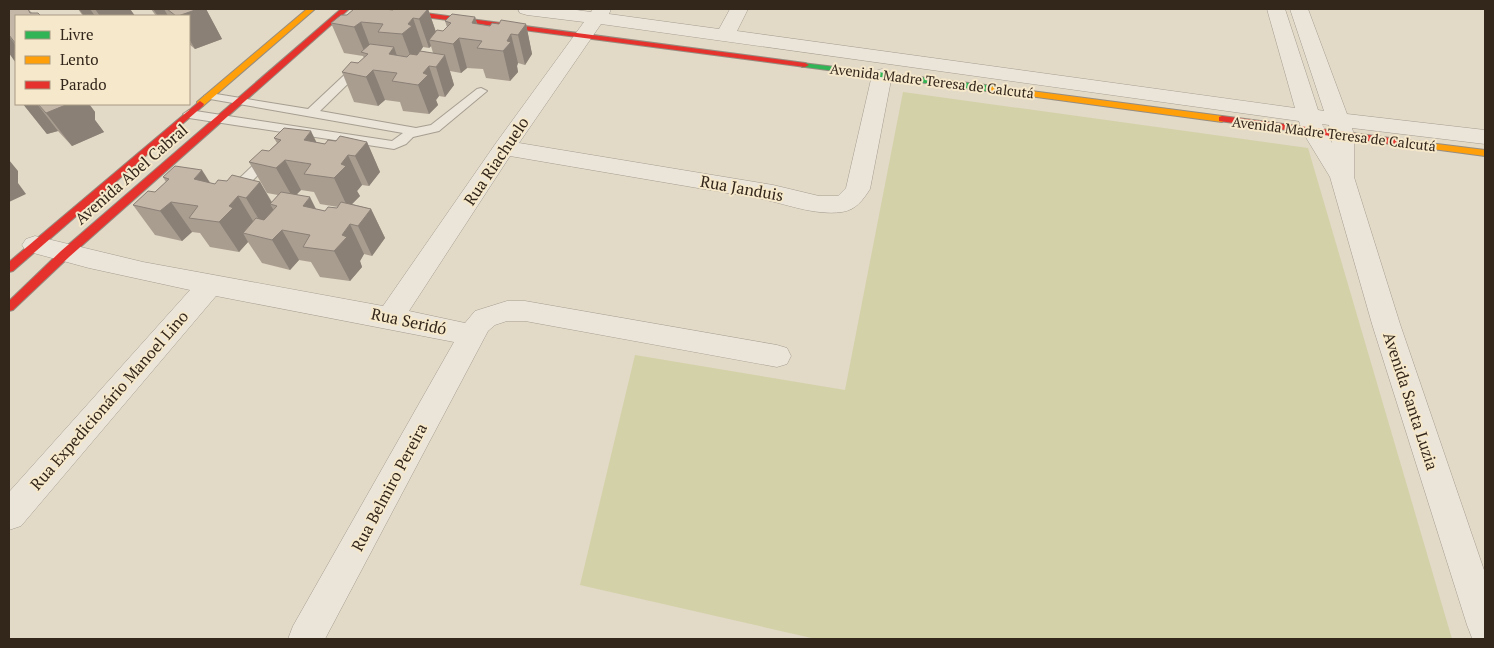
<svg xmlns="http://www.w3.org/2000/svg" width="1494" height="648" font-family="'PT Serif',serif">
<rect width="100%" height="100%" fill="#e2d9c6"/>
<path fill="#d3d1a8" d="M 903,92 L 1308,148 L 1452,639 L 816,639 L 580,585 L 635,355 L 845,390 Z"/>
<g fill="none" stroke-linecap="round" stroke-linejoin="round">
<g stroke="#a69e91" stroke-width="2">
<g id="lane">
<path d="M 360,63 L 364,64 L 364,68 L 320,111 L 416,128 L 431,125 L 477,89 L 481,88 L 487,91 L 439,131 L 413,137 L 406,144 L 394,149 L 189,118 L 183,114 L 189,110 L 392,141 L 403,133 L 210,99 L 204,96 L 210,93 L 308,109 L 356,64 Z"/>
<path d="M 269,153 L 275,157 L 273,160 L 237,196 L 227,196 L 225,193 L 227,190 L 265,154 Z"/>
</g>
</g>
<g stroke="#a69e91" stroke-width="1">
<path id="street" d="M 518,9 L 569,9 L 591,12 L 593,9 L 611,9 L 609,14 L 719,29 L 730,9 L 748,9 L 737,31 L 1295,108 L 1267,9 L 1285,9 L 1318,110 L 1324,111 L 1290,9 L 1308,9 L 1347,114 L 1485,130 L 1485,144 L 1352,128 L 1354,135 L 1354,177 L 1400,324 L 1485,573 L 1485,639 L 1472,638 L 1467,625 L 1372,324 L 1330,177 L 1302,131 L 1299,121 L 601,24 L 519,143 L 773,185 L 819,196 L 838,196 L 846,188 L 872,75 L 875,71 L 882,69 L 889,71 L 892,75 L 870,189 C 863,200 856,210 842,212 C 814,216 784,203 757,198 C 674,184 592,170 510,156 L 409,311 L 465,323 L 475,311 L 507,301 L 525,301 L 777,345 L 787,348 L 791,356 L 787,364 L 777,367 L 525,321 L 507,321 L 495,325 L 488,331 L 325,639 L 288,639 L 293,626 L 454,342 L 216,296 L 21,526 L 9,530 L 9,492 L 190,290 L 89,268 L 26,251 L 22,245 L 26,239 L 35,236 L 143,262 L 383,306 L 496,143 L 584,22 L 527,15 L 520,13 ZM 1322,124 L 1329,125 L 1332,143 Z"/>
</g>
<g stroke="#968d81" stroke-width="2">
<path id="fast" d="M 802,63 L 994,86 L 998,89 L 994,92 L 805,67 L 802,67 Z"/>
</g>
<g stroke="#968d81" stroke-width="2">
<g id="slow">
<path d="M 307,9 L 315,9 L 203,106 L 197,106 L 197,102 Z"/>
<path d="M 994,86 L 1222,116 L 1226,119 L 1222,122 L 991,91 L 991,87 Z"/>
<path d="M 1413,141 L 1485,150 L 1485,156 L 1410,146 L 1408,144 Z"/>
</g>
</g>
<g stroke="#968d81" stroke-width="2">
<g id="jam">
<path d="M 341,9 L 349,9 L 69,257 L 13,310 L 9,311 L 9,301 L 61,251 Z"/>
<path d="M 375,9 L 395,9 L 805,63 L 809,65 L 805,67 L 379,11 Z"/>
<path d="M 200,101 L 204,104 L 203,106 L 13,271 L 9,272 L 9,262 Z"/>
<path d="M 1222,116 L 1413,141 L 1418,144 L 1413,147 L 1219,121 L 1219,117 Z"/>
</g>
</g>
<use href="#lane" fill="#eae4d9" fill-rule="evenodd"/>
<use href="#street" fill="#eae4d9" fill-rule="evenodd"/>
<use href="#fast" fill="#30b455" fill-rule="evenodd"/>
<use href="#slow" fill="#ff9f0a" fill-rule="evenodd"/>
<use href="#jam" fill="#e5322d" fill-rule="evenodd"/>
</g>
<g fill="#a99d90" fill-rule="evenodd">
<path d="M 11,9 L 28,9 L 32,13 L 16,16 L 16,63 L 9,53 L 9,10 Z"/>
<path d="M 78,9 L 130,9 L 135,16 L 83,16 Z"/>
<path d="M 151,9 L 206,9 L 222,39 L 195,49 L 189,44 L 189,16 L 156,16 Z"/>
<path d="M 352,9 L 384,9 L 393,10 L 428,9 L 436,32 L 443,31 L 447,27 L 445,21 L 475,17 L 477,24 L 490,26 L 499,24 L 526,24 L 532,54 L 525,65 L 518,63 L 517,66 L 518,72 L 510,81 L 486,78 L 483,69 L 467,68 L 461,73 L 450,71 L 454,85 L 445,97 L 439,96 L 436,100 L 438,105 L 429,114 L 403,111 L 400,102 L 385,100 L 378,106 L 354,102 L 342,72 L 358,63 L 364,58 L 363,56 L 344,53 L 331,23 L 347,15 L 352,11 ZM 431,46 L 433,53 L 420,51 L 423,47 L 429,48 Z"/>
<path d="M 23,104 L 89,104 L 95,112 L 95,120 L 104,132 L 72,146 L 58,131 L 47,134 Z"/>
<path d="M 274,138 L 316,142 L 325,144 L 336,141 L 367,142 L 380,172 L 369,186 L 362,185 L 357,191 L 360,196 L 352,204 L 371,209 L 385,238 L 372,256 L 364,254 L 360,261 L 362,267 L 350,281 L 320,277 L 311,262 L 299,260 L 290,270 L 262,263 L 248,242 L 239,252 L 210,247 L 200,233 L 192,232 L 182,241 L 155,235 L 133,205 L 155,192 L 166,182 L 163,177 L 215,184 L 227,181 L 260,182 L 272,202 L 278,195 L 267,193 L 249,162 L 269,151 L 277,143 ZM 301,190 L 314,192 L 320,204 L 338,207 L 337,208 L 325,211 L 316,209 L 297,194 Z"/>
</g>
<g fill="#8a8076">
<path d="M 79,9 L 90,9 L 95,16 L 84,16 Z"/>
<path d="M 95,9 L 130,9 L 135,16 L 100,16 Z"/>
<path d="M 153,9 L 164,9 L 168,16 L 158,16 Z"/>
<path d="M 198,9 L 206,9 L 222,39 L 195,49 L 189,39 L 189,16 L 178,16 Z"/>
<path d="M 428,9 L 438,38 L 429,40 L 431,46 L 429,48 L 419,19 Z"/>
<path d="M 475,17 L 482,41 L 472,23 Z"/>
<path d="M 413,18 L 423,47 L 413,63 L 402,34 L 408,24 Z"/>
<path d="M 361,22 L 372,51 L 368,54 L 365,53 L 354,27 Z"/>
<path d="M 526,24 L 532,54 L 525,65 L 518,35 Z"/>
<path d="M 511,34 L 518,63 L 517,66 L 518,72 L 510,81 L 503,51 L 507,41 Z"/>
<path d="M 9,36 L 16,46 L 16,63 L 9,53 Z"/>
<path d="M 459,38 L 467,68 L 461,73 L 453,44 Z"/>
<path d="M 394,47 L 404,77 L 389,54 Z"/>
<path d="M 445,55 L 454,85 L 445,97 L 436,67 Z"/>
<path d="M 429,66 L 439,96 L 436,100 L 438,105 L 429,114 L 418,85 L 423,73 Z"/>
<path d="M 373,70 L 385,100 L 378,106 L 366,77 Z"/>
<path d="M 23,104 L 37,104 L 58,131 L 47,134 Z"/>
<path d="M 68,104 L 89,104 L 95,112 L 95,120 L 104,132 L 72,146 L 46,113 Z"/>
<path d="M 311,131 L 326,162 L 304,140 Z"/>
<path d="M 367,142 L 380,172 L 369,186 L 355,156 Z"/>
<path d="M 348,155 L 362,185 L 357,191 L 360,196 L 348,208 L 334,178 L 341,164 Z"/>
<path d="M 9,160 L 18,171 L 18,183 L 26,194 L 9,202 Z"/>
<path d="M 285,160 L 301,190 L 293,198 L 276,168 Z"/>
<path d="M 202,170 L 221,200 L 194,179 Z"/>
<path d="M 260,182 L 273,205 L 270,204 L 276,214 L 264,228 L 246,198 Z"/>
<path d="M 238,196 L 256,226 L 243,233 L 248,242 L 239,252 L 219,222 L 229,206 Z"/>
<path d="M 310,197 L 325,227 L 303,206 Z"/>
<path d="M 171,202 L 192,232 L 182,241 L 160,211 Z"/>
<path d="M 371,209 L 385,238 L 372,256 L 358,226 Z"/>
<path d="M 350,224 L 364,254 L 360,261 L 362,267 L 350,281 L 334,251 L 342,235 Z"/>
<path d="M 282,230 L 299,260 L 290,270 L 272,240 Z"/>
</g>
<g fill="#c5b7a8" stroke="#8a8076">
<path d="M 11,9 L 28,9 L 30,13 L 38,13 L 41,16 L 16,16 L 16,44 L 9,35 L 9,10 Z"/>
<path d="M 167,9 L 198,9 L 178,16 L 176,16 Z"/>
<path d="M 354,9 L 384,9 L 393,10 L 394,9 L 428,9 L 419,19 L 413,18 L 408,24 L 412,26 L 402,34 L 378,32 L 383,24 L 361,22 L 354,27 L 331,23 L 341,15 L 347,15 Z"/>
<path d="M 452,14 L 475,17 L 472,23 L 490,26 L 492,23 L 499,24 L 501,20 L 526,24 L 518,35 L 511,34 L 507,41 L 511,42 L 503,51 L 477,48 L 482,41 L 459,38 L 453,44 L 429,40 L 437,30 L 443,31 L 451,23 L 445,21 Z"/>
<path d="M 370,44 L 394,47 L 389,54 L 407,57 L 410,54 L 417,55 L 420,51 L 445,55 L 436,67 L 429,66 L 423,73 L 428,75 L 418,85 L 392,81 L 397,73 L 373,70 L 366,77 L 342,72 L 351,62 L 358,63 L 368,54 L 361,52 Z"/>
<path d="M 38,104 L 68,104 L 46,113 Z"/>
<path d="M 284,128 L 311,131 L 304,140 L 325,144 L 328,140 L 336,141 L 340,136 L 367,142 L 355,156 L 348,155 L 341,164 L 346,166 L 334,178 L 304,174 L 311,164 L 285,160 L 276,168 L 249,162 L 262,150 L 269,151 L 281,140 L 274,138 Z"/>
<path d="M 175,166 L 202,170 L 194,179 L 215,184 L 218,180 L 227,181 L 232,175 L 260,182 L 246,198 L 238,196 L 229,206 L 233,208 L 219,222 L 189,218 L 198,206 L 171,202 L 160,211 L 133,205 L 148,191 L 155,192 L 169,179 L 163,177 Z"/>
<path d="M 281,192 L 310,197 L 303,206 L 325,211 L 328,207 L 337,208 L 341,202 L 371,209 L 358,226 L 350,224 L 342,235 L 347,237 L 334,251 L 303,247 L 310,235 L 282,230 L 272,240 L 243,233 L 256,218 L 264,220 L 277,206 L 270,204 Z"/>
</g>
<g text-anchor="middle" stroke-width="4" stroke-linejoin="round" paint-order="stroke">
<g font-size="14" fill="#33261a" stroke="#f5e8cb">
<text transform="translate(932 81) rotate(7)" y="5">Avenida Madre Teresa de Calcutá</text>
<text transform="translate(1334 134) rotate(7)" y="5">Avenida Madre Teresa de Calcutá</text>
</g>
<g font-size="16" fill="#33261a" stroke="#f5e8cb">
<text transform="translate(496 161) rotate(-56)" y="6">Rua Riachuelo</text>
<text transform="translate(131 174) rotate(-41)" y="6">Avenida Abel Cabral</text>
<text transform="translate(742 188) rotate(10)" y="6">Rua Janduis</text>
<text transform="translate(409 321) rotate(12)" y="6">Rua Seridó</text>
<text transform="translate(109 400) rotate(-49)" y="6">Rua Expedicionário Manoel Lino</text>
<text transform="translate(1411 401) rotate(72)" y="6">Avenida Santa Luzia</text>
<text transform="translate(389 487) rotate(-62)" y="6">Rua Belmiro Pereira</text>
</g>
</g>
<rect width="1494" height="648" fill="none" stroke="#33261a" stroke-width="20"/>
<rect x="15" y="15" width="175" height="90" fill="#f5e8cb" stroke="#a79a84"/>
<rect x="25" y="31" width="25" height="8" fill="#30b455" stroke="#a79a84"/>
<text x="60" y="40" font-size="15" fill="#33261a">Livre</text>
<rect x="25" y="56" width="25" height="8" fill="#ff9f0a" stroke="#a79a84"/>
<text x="60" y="65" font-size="15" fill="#33261a">Lento</text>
<rect x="25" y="81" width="25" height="8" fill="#e5322d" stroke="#a79a84"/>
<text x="60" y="90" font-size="15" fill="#33261a">Parado</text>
</svg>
